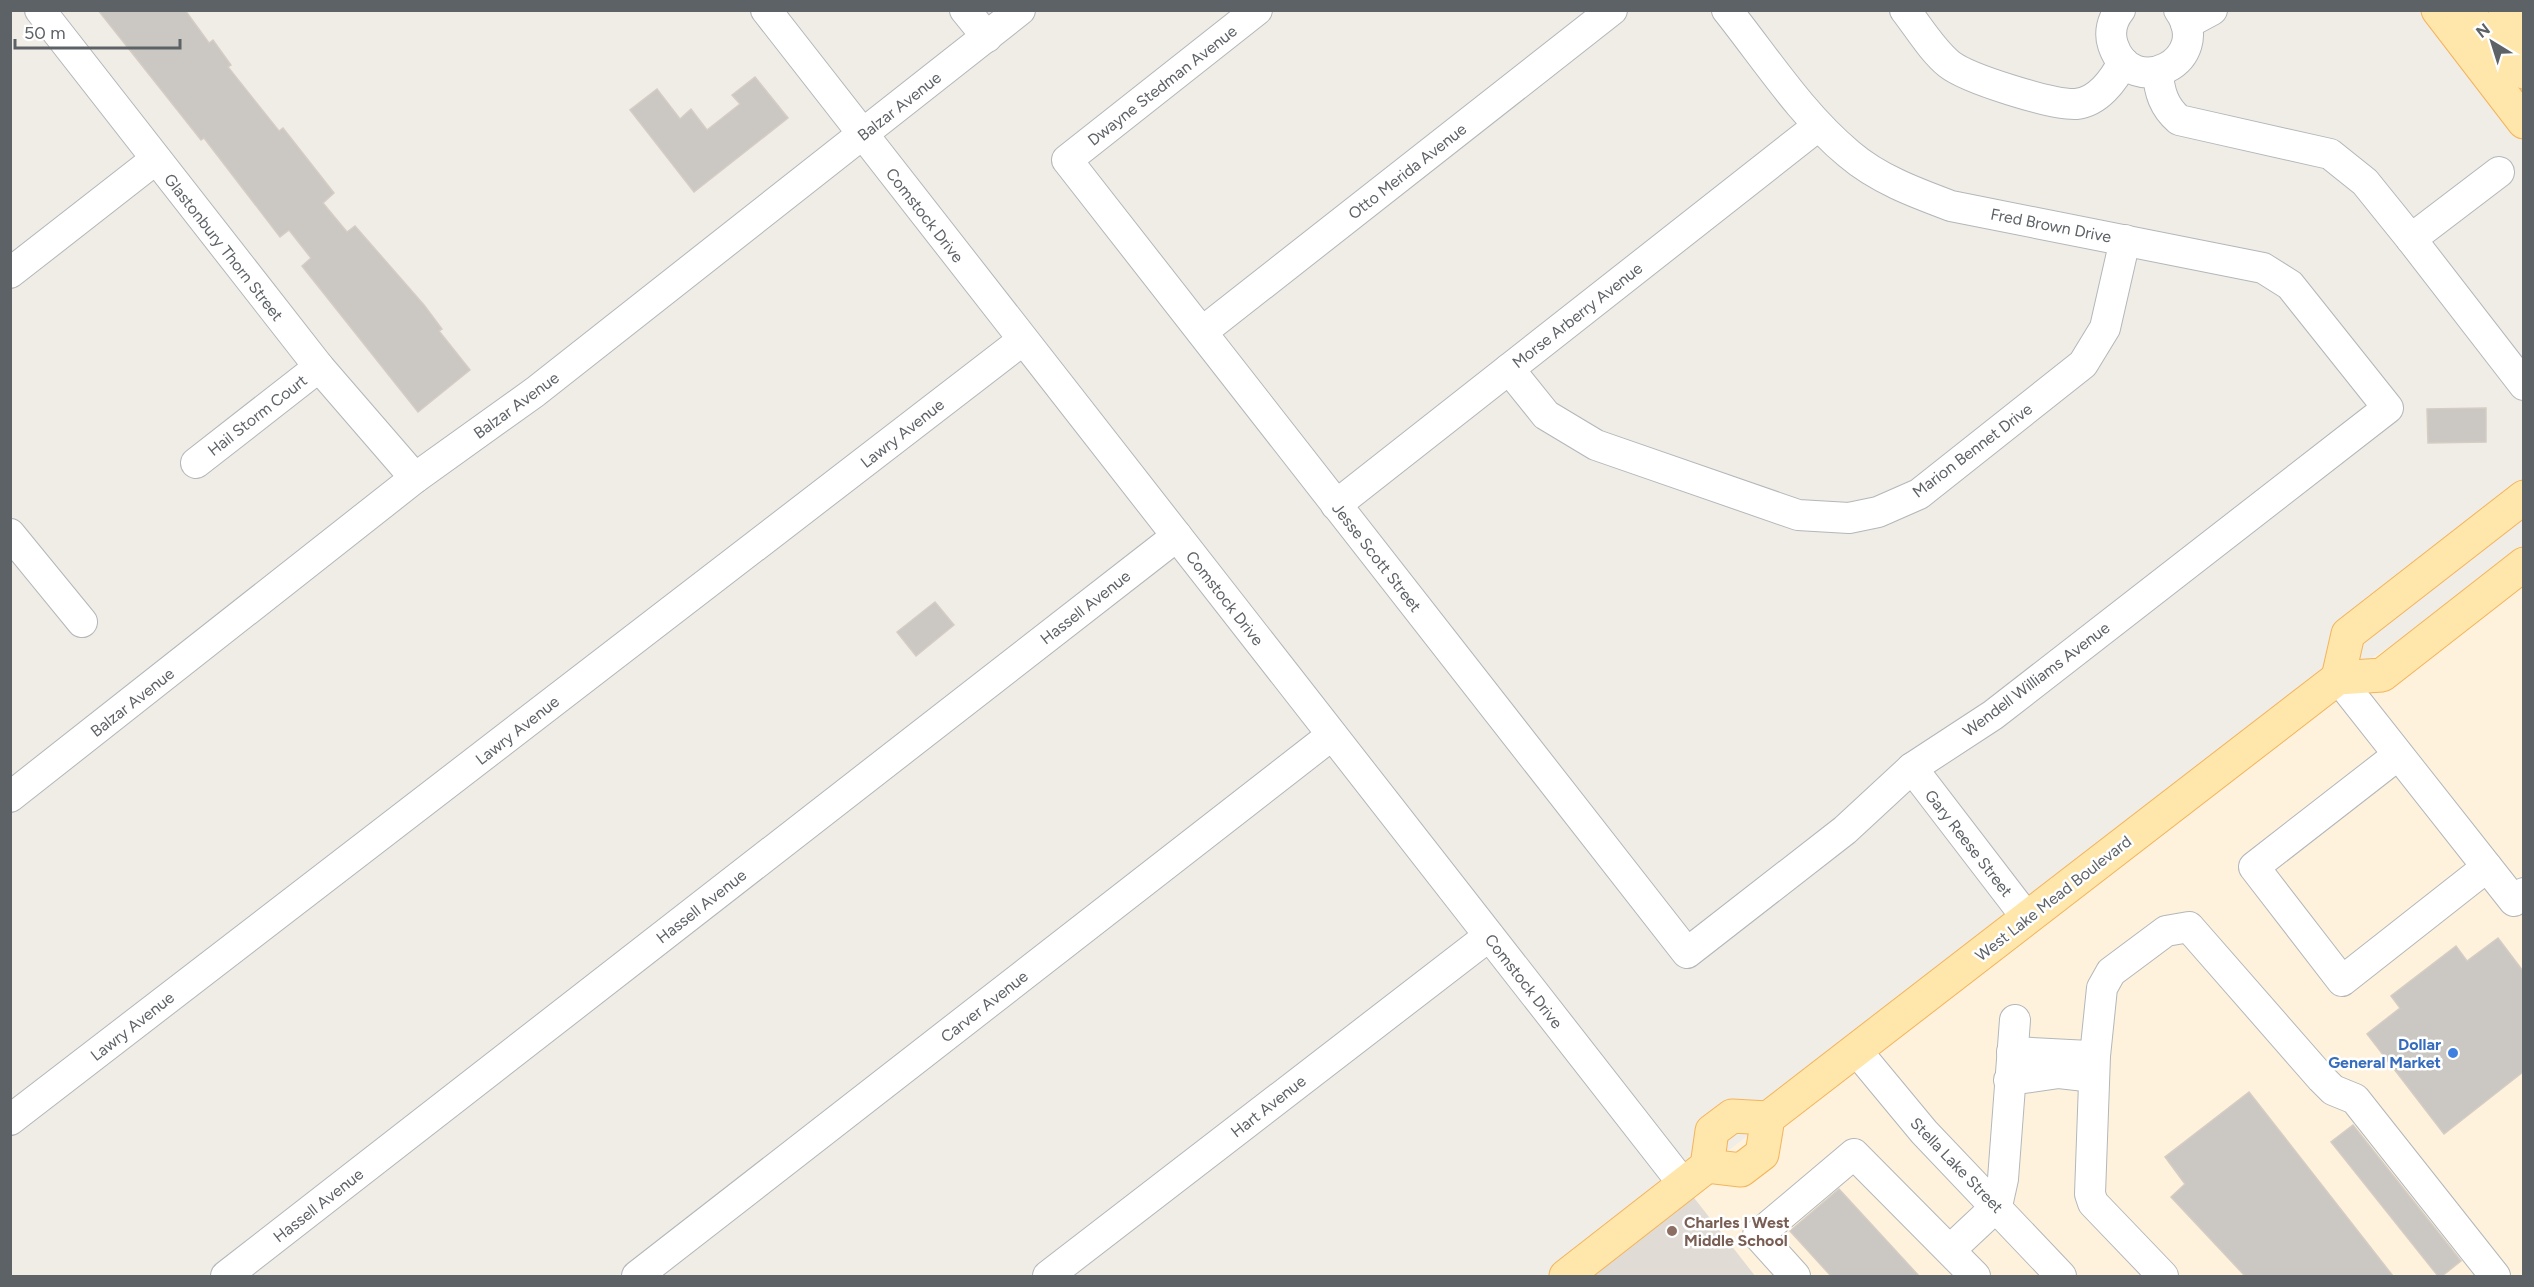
<svg xmlns="http://www.w3.org/2000/svg" width="2534" height="1287" font-family="Figtree,sans-serif">
<rect width="100%" height="100%" fill="#f0ece6"/>
<path fill="#fef2dc" d="M 2523,567 L 2523,1276 L 1755,1276 L 1684,1185 L 2338,678 Z"/>
<path fill="#e0dbd4" d="M 1684,1185 L 1755,1276 L 1566,1276 Z"/>
<g fill="#cbc7c3" stroke="#d5cdc4" stroke-width="1.5">
<path d="M 98,10 L 185,10 L 209,43 L 213,40 L 231,65 L 228,67 L 279,131 L 283,128 L 334,193 L 323,203 L 347,232 L 355,226 L 424,305 L 442,329 L 439,331 L 470,370 L 418,412 L 302,266 L 311,258 L 289,230 L 280,237 L 204,138 L 201,140 Z"/>
<path d="M 755,77 L 788,118 L 694,192 L 630,110 L 657,89 L 680,119 L 691,109 L 707,130 L 740,104 L 732,95 Z"/>
<path d="M 2486,408 L 2486,442 L 2428,443 L 2427,409 Z"/>
<path d="M 935,602 L 954,625 L 916,656 L 897,632 Z"/>
<path d="M 2498,938 L 2523,971 L 2523,1072 L 2444,1134 L 2367,1034 L 2400,1008 L 2391,996 L 2456,946 L 2467,961 Z"/>
<path d="M 2249,1092 L 2393,1276 L 2245,1276 L 2171,1197 L 2185,1184 L 2165,1157 Z"/>
<path d="M 2353,1125 L 2461,1261 L 2442,1276 L 2438,1276 L 2331,1142 Z"/>
<path d="M 1839,1189 L 1919,1276 L 1831,1276 L 1790,1231 Z"/>
</g>
<g fill="none" stroke-linecap="round" stroke-linejoin="round">
<g stroke="#b3b7ba" stroke-width="32">
<g id="minor">
<path d="M 40,10 L 319,367 L 415,478"/>
<path d="M 766,10 L 1684,1185"/>
<path d="M 965,10 L 987,37"/>
<path d="M 1257,10 L 1067,160 L 1687,953 L 1845,830 L 1912,768 L 1993,715 L 2388,408 L 2290,285 L 2263,268 L 1951,206 C 1916,193 1878,179 1849,154 C 1801,114 1766,59 1727,10"/>
<path d="M 1905,10 C 1919,28 1932,50 1949,64 C 1968,79 2052,105 2076,104 C 2098,102 2114,80 2123,62"/>
<path d="M 2120,10 C 2112,20 2109,33 2113,45 C 2132,102 2215,60 2179,10"/>
<path d="M 2186,24 L 2212,10"/>
<path d="M 2158,72 C 2159,92 2164,107 2179,120 L 2330,154 L 2365,182 L 2411,239 L 2499,172"/>
<path d="M 2411,239 L 2524,385"/>
<path d="M 10,273 L 156,159"/>
<path d="M 1202,332 L 1612,10"/>
<path d="M 1509,369 L 1546,415 L 1596,445 L 1798,515 L 1849,518 L 1878,512 L 1919,494 L 2083,364 L 2105,328 L 2125,240"/>
<path d="M 196,463 L 319,367"/>
<path d="M 1336,505 L 1818,126"/>
<path d="M 10,534 L 82,622"/>
<path d="M 2338,678 L 2514,901 L 2524,893"/>
<path d="M 2398,755 L 2254,867 L 2342,981 L 2487,867"/>
<path d="M 1912,768 L 2027,918"/>
<path d="M 10,797 L 415,478 L 535,392 L 1020,10"/>
<path d="M 1856,1050 L 1924,1132 L 2061,1276"/>
<path d="M 2012,1052 L 2089,1056"/>
<path d="M 2009,1080 L 2059,1073 L 2094,1077"/>
<path d="M 10,1120 L 1023,340"/>
<path d="M 1950,1250 L 1997,1206 L 2003,1179 L 2015,1020"/>
<path d="M 226,1276 L 1177,536"/>
<path d="M 637,1276 L 1332,735"/>
<path d="M 1048,1276 L 1489,936"/>
<path d="M 1795,1276 L 1758,1235 L 1854,1154 L 1975,1276"/>
<path d="M 2163,1276 L 2093,1203 L 2090,1194 L 2095,1056 L 2102,988 L 2111,972 L 2166,931 L 2189,927 L 2322,1079 L 2333,1090 L 2355,1099 L 2495,1276"/>
</g>
</g>
<g stroke="#f3b45c" stroke-width="35">
<g id="major">
<path d="M 2438,10 L 2524,122"/>
<path d="M 2458,10 L 2473,20 L 2515,67 L 2524,72"/>
<path d="M 2505,10 L 2524,34"/>
<path d="M 2338,678 L 2348,634 L 2524,497"/>
<path d="M 1707,1166 L 1741,1170 L 1762,1154 L 1768,1118 L 2338,678 L 2382,675 L 2524,564"/>
<path d="M 1566,1276 L 1707,1166 L 1712,1131 L 1732,1116 L 1768,1118"/>
</g>
</g>
<use href="#minor" stroke="#fff" stroke-width="30"/>
<use href="#major" stroke="#ffe6ab" stroke-width="33"/>
</g>
<circle fill="#3f7fe0" stroke="#fff" stroke-width="2" cx="2453" cy="1053" r="6"/>
<circle fill="#8d6e63" stroke="#fff" stroke-width="2" cx="1672" cy="1231" r="6"/>
<g text-anchor="middle" stroke-width="5" stroke-linejoin="round" paint-order="stroke">
<g font-size="16" fill="#5d6266" stroke="#fff">
<text transform="translate(1162 85) rotate(-38)" y="6">Dwayne Stedman Avenue</text>
<text transform="translate(899 106) rotate(-38)" y="6">Balzar Avenue</text>
<text transform="translate(1407 171) rotate(-38)" y="6">Otto Merida Avenue</text>
<text transform="translate(925 215) rotate(52)" y="6">Comstock Drive</text>
<text transform="translate(2051 225) rotate(11)" y="6">Fred Brown Drive</text>
<text transform="translate(224 247) rotate(52)" y="6">Glastonbury Thorn Street</text>
<text transform="translate(1577 315) rotate(-38)" y="6">Morse Arberry Avenue</text>
<text transform="translate(516 405) rotate(-36)" y="6">Balzar Avenue</text>
<text transform="translate(257 415) rotate(-38)" y="6">Hail Storm Court</text>
<text transform="translate(902 433) rotate(-38)" y="6">Lawry Avenue</text>
<text transform="translate(1972 450) rotate(-37)" y="6">Marion Bennet Drive</text>
<text transform="translate(1377 557) rotate(52)" y="6">Jesse Scott Street</text>
<text transform="translate(1225 598) rotate(52)" y="6">Comstock Drive</text>
<text transform="translate(1085 607) rotate(-38)" y="6">Hassell Avenue</text>
<text transform="translate(2036 679) rotate(-37)" y="6">Wendell Williams Avenue</text>
<text transform="translate(132 702) rotate(-38)" y="6">Balzar Avenue</text>
<text transform="translate(517 730) rotate(-38)" y="6">Lawry Avenue</text>
<text transform="translate(1969 843) rotate(52)" y="6">Gary Reese Street</text>
<text transform="translate(2053 898) rotate(-38)" y="6">West Lake Mead Boulevard</text>
<text transform="translate(701 906) rotate(-38)" y="6">Hassell Avenue</text>
<text transform="translate(1524 981) rotate(52)" y="6">Comstock Drive</text>
<text transform="translate(984 1006) rotate(-38)" y="6">Carver Avenue</text>
<text transform="translate(132 1026) rotate(-38)" y="6">Lawry Avenue</text>
<text transform="translate(1268 1106) rotate(-38)" y="6">Hart Avenue</text>
<text transform="translate(1957 1165) rotate(46)" y="6">Stella Lake Street</text>
<text transform="translate(318 1205) rotate(-38)" y="6">Hassell Avenue</text>
</g>
<g font-size="16" font-weight="bold" fill="#366cbe" stroke="#fff" text-anchor="end">
<text x="2441" y="1050">Dollar<tspan x="2441" dy="18">General Market</tspan></text>
</g>
<g font-size="16" font-weight="bold" fill="#785e54" stroke="#fff" text-anchor="start">
<text x="1684" y="1228">Charles I West<tspan x="1684" dy="18">Middle School</tspan></text>
</g>
</g>
<rect width="2534" height="1287" fill="none" stroke="#5d6266" stroke-width="24"/>
<g transform="translate(2492 42) rotate(322)" stroke="#ffffff" stroke-width="4.5" paint-order="stroke">
<path d="M0-4.5L10 22L0 15L-10 22Z" fill="#5d6266"/>
<text y="-9" font-size="16" font-weight="bold" text-anchor="middle" fill="#5d6266">N</text>
</g>
<path d="M15 39v9h165v-9" fill="none" stroke="#5d6266" stroke-width="3"/>
<text x="24" y="39" font-size="18" fill="#5d6266" stroke="#ffffff" stroke-width="4.5" paint-order="stroke">50 m</text>
</svg>
